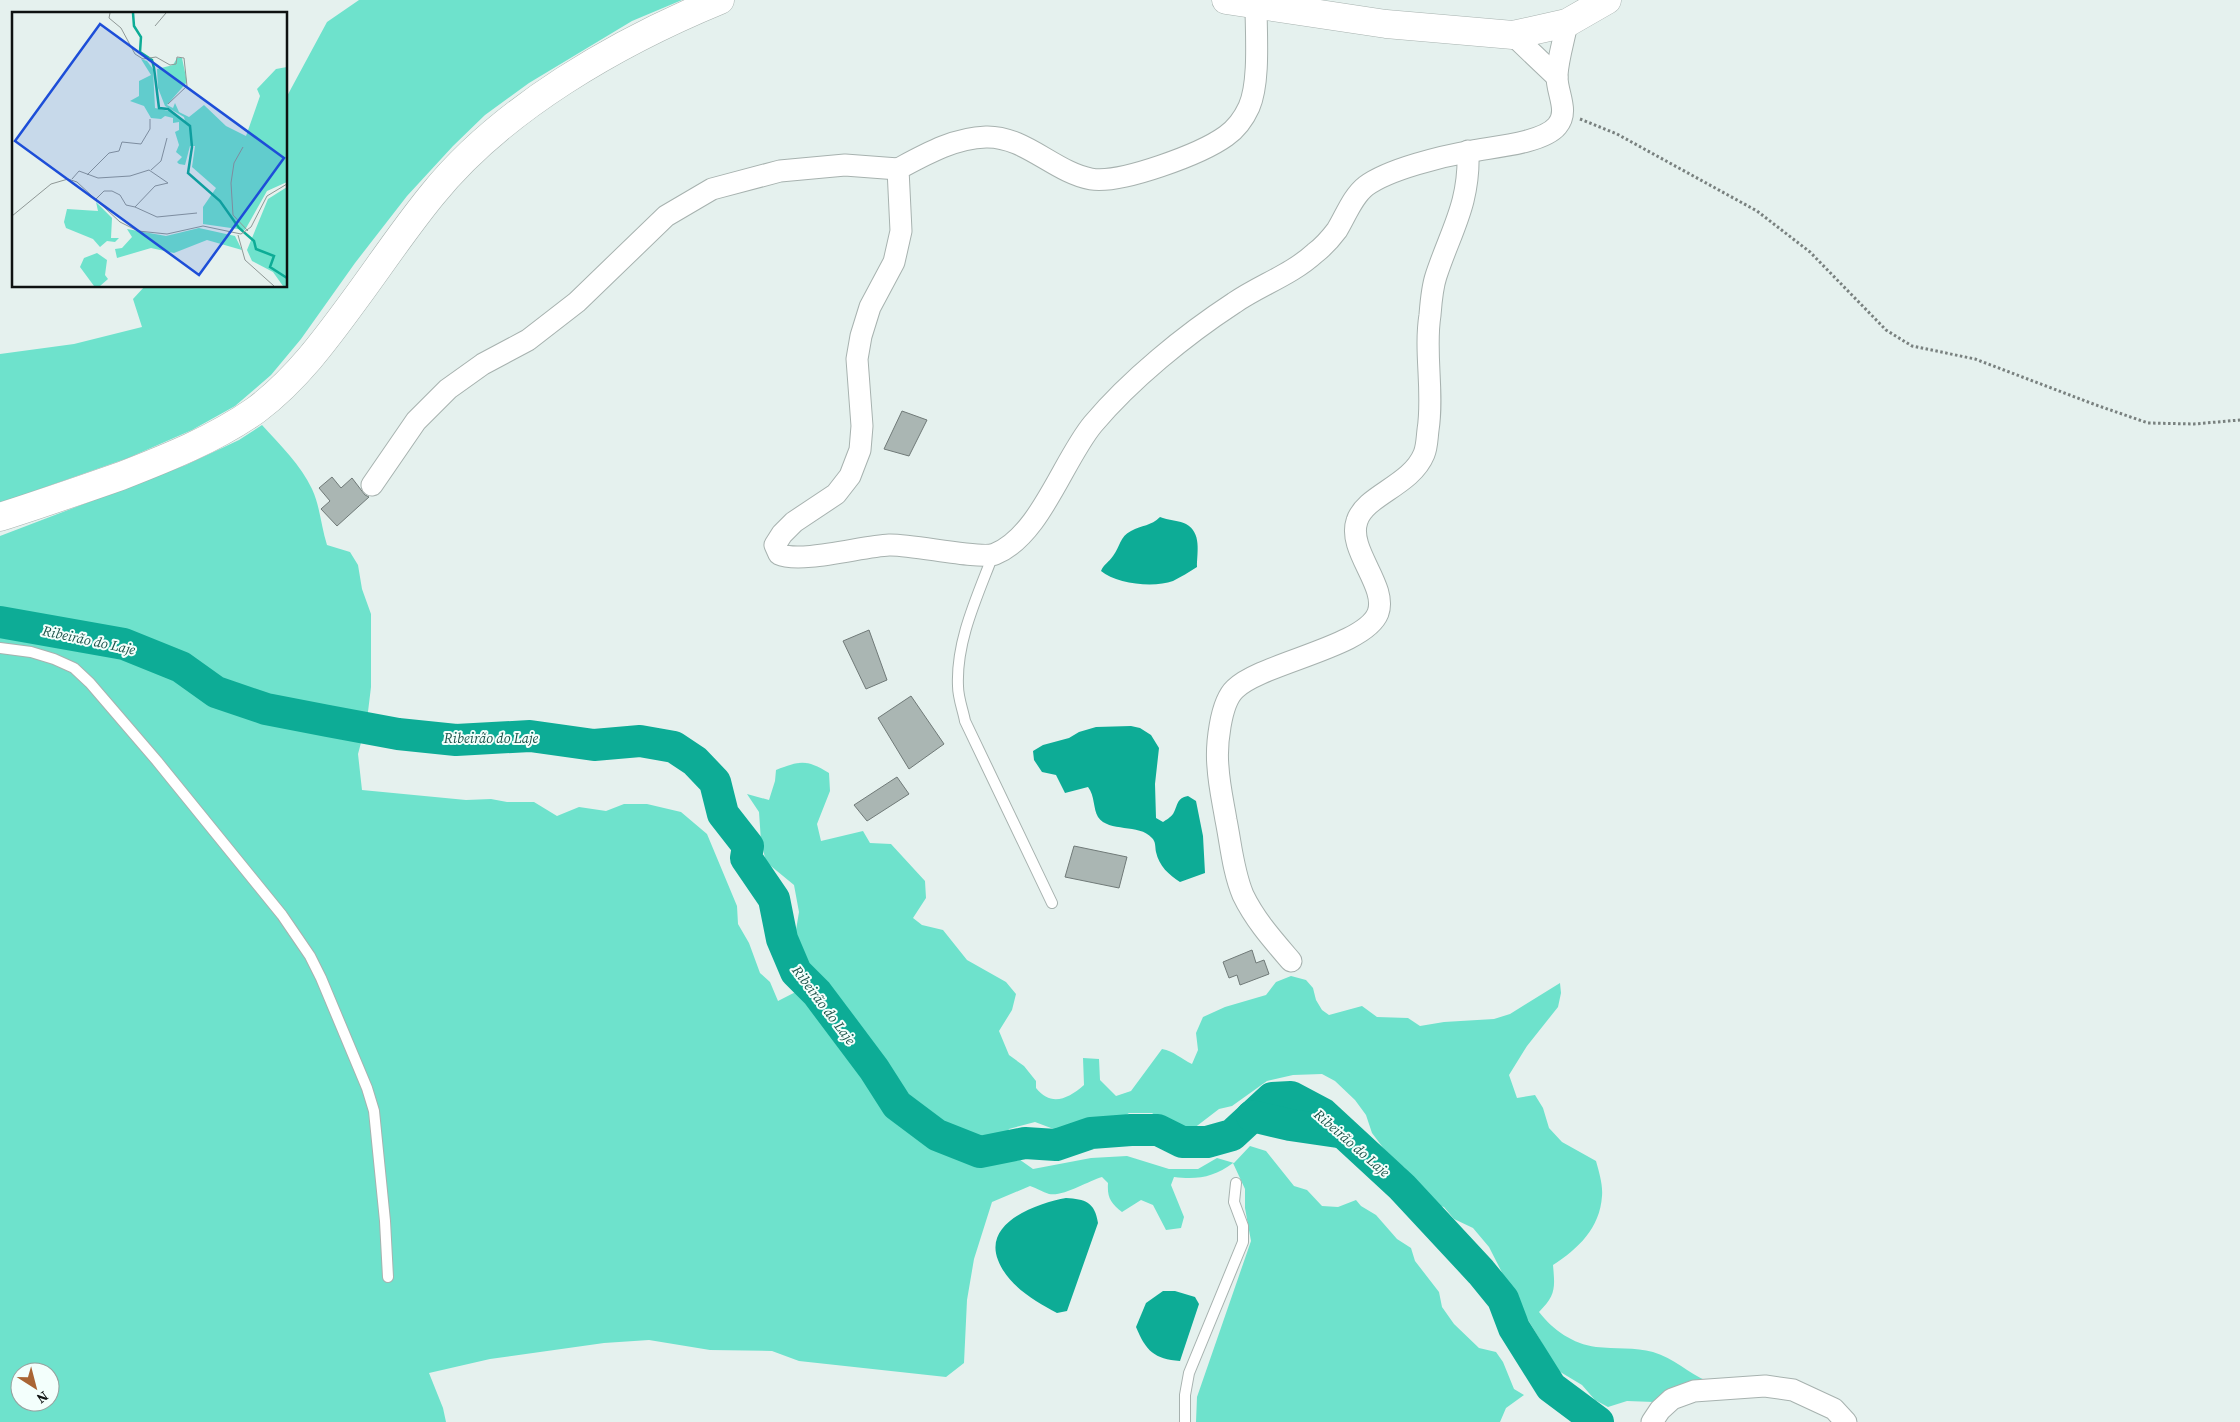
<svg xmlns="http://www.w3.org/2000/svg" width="2240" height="1422" font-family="'Source Serif 4',serif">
<rect width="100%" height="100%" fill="#e5f1ee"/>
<g fill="#6ee2cc" fill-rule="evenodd">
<path d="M 359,0 L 682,0 L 632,21 L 529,83 L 485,115 L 453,146 L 407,196 L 355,263 L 301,339 L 271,375 L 235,406 L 192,430 L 128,458 L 0,503 L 0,354 L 74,344 L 142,327 L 133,299 L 145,286 L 286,286 L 286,98 L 327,22 Z"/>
<path d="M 262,425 C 280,445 301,465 312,489 C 320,506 321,526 327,545 L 350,552 L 358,565 L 362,589 L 371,614 L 371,687 L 367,720 L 358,754 L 362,790 L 466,800 L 491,799 L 507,802 L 534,802 L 557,816 L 579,807 L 606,811 L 624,804 L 647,804 L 681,812 L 707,834 L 737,906 L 738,924 L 749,943 L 760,973 L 770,982 L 778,1001 L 821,979 L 805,960 L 795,936 L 799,912 L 794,885 L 766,862 L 761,841 L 759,812 L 747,794 L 769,800 L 775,781 L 776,770 C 800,761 806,759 829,773 L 830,791 L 817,824 L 821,841 L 863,831 L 870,843 L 891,844 L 925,881 L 926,898 L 913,918 L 922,925 L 943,930 L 967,960 L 1006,982 L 1016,994 L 1012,1010 L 999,1031 L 1009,1055 L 1024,1066 L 1036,1081 L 1036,1088 C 1051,1107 1068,1099 1084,1085 L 1083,1058 L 1099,1059 L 1100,1080 L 1116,1096 L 1131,1091 L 1162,1049 C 1174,1051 1181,1059 1192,1064 L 1198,1050 L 1196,1033 L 1203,1017 L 1225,1007 L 1266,995 L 1276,982 L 1291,976 L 1306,980 L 1313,988 L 1316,1000 L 1322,1010 L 1329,1015 L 1362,1006 L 1377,1017 L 1408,1018 L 1420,1026 L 1444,1022 L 1494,1019 L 1510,1014 L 1560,983 L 1561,993 L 1558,1007 L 1527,1046 L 1509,1075 L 1517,1098 L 1535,1095 L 1543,1108 L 1549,1128 L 1562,1142 L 1596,1161 C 1599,1172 1603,1185 1602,1196 C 1600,1228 1578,1249 1553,1265 C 1555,1288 1556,1295 1539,1312 C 1553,1330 1573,1344 1596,1347 C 1615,1349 1635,1347 1653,1352 C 1674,1358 1688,1373 1707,1381 L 1654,1402 L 1627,1401 L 1608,1407 L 1595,1400 L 1582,1385 L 1557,1370 L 1545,1359 L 1542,1343 L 1516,1300 L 1489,1247 L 1473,1228 L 1454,1219 L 1444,1207 L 1431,1203 L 1416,1186 L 1405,1168 L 1390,1157 L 1372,1133 L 1366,1115 L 1355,1100 L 1335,1081 L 1322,1074 L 1293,1075 L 1267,1081 L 1232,1106 L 1219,1109 L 1189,1132 L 1178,1132 L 1152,1113 L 1129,1113 L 1117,1121 L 1096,1121 L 1059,1131 L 1035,1122 L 1009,1129 L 1003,1141 L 1009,1152 L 1033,1169 L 1091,1158 L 1127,1156 L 1169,1169 L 1198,1169 L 1217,1158 L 1234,1163 L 1250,1146 L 1266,1151 L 1294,1186 L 1307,1190 L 1322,1206 L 1338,1207 L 1356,1200 L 1361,1206 L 1376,1215 L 1397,1239 L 1411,1248 L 1415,1261 L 1439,1292 L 1442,1307 L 1454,1324 L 1479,1348 L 1496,1352 L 1503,1362 L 1514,1389 L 1524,1395 L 1506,1408 L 1500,1422 L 1196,1422 L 1197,1397 L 1251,1241 L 1245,1208 L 1245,1189 L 1233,1163 C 1214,1177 1198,1180 1174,1177 L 1171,1185 L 1184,1217 L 1181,1228 L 1166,1230 L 1153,1205 L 1141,1200 L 1122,1212 C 1111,1203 1107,1198 1108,1183 L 1102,1177 C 1088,1181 1063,1197 1049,1194 C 1043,1192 1036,1188 1030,1186 L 992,1202 L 974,1259 L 967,1300 L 964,1363 L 946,1377 L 799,1361 L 772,1351 L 710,1350 L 649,1340 L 604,1343 L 490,1359 L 429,1373 L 443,1408 L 446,1422 L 0,1422 L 0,536 L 186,465 L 239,440 ZM 20,1372 L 50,1372 L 50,1402 L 20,1402 Z"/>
</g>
<g fill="#0dac96">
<path d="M 1160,517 C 1167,520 1181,521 1186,524 C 1202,533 1197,552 1197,567 C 1189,572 1181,577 1173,581 C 1154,588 1116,584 1101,571 C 1104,564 1109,562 1113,556 C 1120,547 1120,536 1131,531 C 1142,525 1151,526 1160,517 Z"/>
<path d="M 1131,726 L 1140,728 L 1151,735 L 1159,748 L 1155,784 L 1156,818 L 1163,822 C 1166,820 1171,817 1173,814 C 1178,806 1176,798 1188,796 L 1196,801 L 1203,836 L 1205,873 L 1180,882 C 1169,875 1159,866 1156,852 C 1155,847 1156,842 1152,838 C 1139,823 1109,833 1098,817 C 1093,809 1095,796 1088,787 L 1065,793 L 1056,775 L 1042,772 L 1034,760 L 1033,751 L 1043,745 L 1069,738 L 1079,732 L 1096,727 Z"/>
<path d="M 1066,1198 C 1085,1199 1095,1202 1098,1223 L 1067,1311 L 1057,1313 C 1035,1301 1008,1286 998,1260 C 983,1222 1038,1203 1066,1198 Z"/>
<path d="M 1163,1291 L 1175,1291 L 1195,1297 L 1199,1304 L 1180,1361 C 1154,1359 1146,1351 1136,1327 L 1146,1303 Z"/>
</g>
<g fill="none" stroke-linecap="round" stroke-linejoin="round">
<g stroke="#0dac96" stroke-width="32">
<path d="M 0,622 L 124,644 L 181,667 L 216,692 L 266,709 L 328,721 L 398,734 L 456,740 L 530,736 L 594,745 L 640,741 L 674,747 L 695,761 L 715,782 L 723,814 L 748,846 L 746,858 L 774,899 L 782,939 L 796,972 L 817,993 L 874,1069 L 897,1105 L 937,1135 L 980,1152 L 1025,1143 L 1056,1145 L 1091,1133 L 1131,1130 L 1158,1130 L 1182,1142 L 1207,1142 L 1232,1135 L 1272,1098 L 1291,1097 L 1323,1114 L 1402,1187 L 1481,1272 L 1503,1299 L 1514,1328 L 1551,1387 L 1598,1422"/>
<path d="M 1252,1116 L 1290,1125 L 1338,1132"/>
</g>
</g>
<g fill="#aab6b3" stroke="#707a78">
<path d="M 902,411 L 927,420 L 909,456 L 884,449 Z"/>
<path d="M 332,477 L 341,488 L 352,478 L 365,495 L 369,497 L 337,526 L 321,509 L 330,501 L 319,488 Z"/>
<path d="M 869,630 L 887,680 L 866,689 L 843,641 Z"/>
<path d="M 911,696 L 944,744 L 909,769 L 878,718 Z"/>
<path d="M 897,777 L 909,794 L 867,821 L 854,805 Z"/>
<path d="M 1074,846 L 1127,857 L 1119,888 L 1065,877 Z"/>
<path d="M 1252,950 L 1256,963 L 1264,960 L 1269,974 L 1240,985 L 1237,975 L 1229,978 L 1223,962 Z"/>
</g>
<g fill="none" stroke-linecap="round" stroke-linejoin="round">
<g stroke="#a7b2af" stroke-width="12">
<g id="lane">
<path d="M 993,555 C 977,597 956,641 958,686 C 958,698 963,710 965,721 L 1052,903"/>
<path d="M 0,648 L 31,652 L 54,659 L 74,668 L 90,683 L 157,761 L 282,915 L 310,956 L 321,978 L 367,1088 L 374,1111 L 385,1221 L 388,1277"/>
<path d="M 1185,1422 L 1185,1395 L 1189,1373 L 1243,1242 L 1243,1226 L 1234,1202 L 1236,1183"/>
</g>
</g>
<g stroke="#a7b2af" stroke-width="23">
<g id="street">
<path d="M 1256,5 C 1256,33 1260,82 1249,107 C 1244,118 1236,129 1226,136 C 1201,154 1121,184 1091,179 C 1054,172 1025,136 986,137 C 954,138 926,154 898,169 L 901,231 L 894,262 L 870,307 L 861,336 L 857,359 L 862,426 L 860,450 L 850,476 L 836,494 L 794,522 L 782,534 L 775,545 L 779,554 C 800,564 863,546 889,545 C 912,544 980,560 995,554 C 1040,536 1063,460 1093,424 C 1130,380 1185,335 1234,303 C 1260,285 1291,275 1315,253 C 1323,247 1331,238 1337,230 C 1346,215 1353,196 1366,186 C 1389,169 1443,156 1472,151 C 1493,147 1543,143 1557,126 C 1570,111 1556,92 1557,75 C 1558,58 1564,40 1567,23"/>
<path d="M 1513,35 L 1557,77"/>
<path d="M 372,485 L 416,421 L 448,389 L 483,364 L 528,340 L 577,302 L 666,216 L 712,189 L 780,171 L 845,165 L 898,169"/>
<path d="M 1291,961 C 1273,940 1255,920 1243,895 C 1233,871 1231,845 1226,820 C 1223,802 1219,785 1218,767 C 1216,747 1220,703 1235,689 C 1261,663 1365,647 1378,613 C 1388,586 1347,550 1357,521 C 1365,495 1411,486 1424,454 C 1427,447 1427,438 1428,430 C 1434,392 1424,352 1430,315 C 1431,302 1432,288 1436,276 C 1451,230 1470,204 1468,151"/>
<path d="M 1652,1422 L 1660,1410 L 1672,1399 L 1694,1391 L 1765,1386 L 1793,1390 L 1834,1409 L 1846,1422"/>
</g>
</g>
<g stroke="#a7b2af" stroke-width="29">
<g id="secondary">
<path d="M 1226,0 L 1386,24 L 1513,35 L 1567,23 L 1607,0"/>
<path d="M 0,517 C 41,504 81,490 121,476 C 167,458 215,439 256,410 C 297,379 326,339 356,298 C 381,264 405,228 432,195 C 502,108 618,42 720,0"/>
</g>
</g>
<path stroke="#79817f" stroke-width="3" stroke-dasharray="2.5 2.5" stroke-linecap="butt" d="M 1580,119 L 1617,134 L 1757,211 L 1810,252 L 1886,330 L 1912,346 L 1975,359 L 2096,405 L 2148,423 L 2194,424 L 2240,420"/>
<use href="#lane" stroke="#fff" stroke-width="10"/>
<use href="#street" stroke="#fff" stroke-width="21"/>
<use href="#secondary" stroke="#fff" stroke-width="28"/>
</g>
<g text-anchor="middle" stroke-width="4" stroke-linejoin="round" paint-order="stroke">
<g font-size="14" font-style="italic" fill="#1b5349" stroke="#f3fffc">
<text transform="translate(89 640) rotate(12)" y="5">Ribeirão do Laje</text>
<text x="491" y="743">Ribeirão do Laje</text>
<text transform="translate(824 1005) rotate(53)" y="5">Ribeirão do Laje</text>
<text transform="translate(1352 1143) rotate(41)" y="5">Ribeirão do Laje</text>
</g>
</g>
<g transform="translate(12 12)">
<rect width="275" height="275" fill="#e5f1ee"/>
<path d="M 165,46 L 170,46 L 175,70 L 155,93 L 161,96 L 163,91 L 167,100 L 177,105 L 192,93 L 214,114 L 234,124 L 248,84 L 245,77 L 264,57 L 275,55 L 275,170 L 255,179 L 233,218 L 191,212 L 191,195 L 204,176 L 180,155 L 183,134 L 178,134 L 173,153 L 167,152 L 165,150 L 170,145 L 164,140 L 167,133 L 163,120 L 167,118 L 167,110 L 161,111 L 161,106 L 153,104 L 149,107 L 139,106 L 132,94 L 118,89 L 127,84 L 127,69 L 139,63 L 129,47 L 135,49 L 141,57 L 143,96 L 157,99 L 173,109 L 172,105 L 153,94 L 146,76 L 145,57 L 161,53 ZM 275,175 L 275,274 L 271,274 L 261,260 L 240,249 L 235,238 L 256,187 ZM 84,190 L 100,206 L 99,226 L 107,226 L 103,230 L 95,229 L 88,235 L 81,227 L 54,216 L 52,210 L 55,197 L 86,199 ZM 187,216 L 223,224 L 230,238 L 195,228 L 162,241 L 139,236 L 105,246 L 103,237 L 110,236 L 120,225 L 115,217 L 154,224 ZM 85,241 L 95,248 L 93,263 L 96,267 L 88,274 L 82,274 L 68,255 L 72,246 Z" fill="#6ee2cc"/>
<path fill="none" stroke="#0dac96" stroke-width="2.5" d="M 121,1 L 122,14 L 129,25 L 128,40 L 140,48 L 142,56 L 147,96 L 156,97 L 178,114 L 180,135 L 176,161 L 208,189 L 227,216 L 242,229 L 244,237 L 262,244 L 258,255 L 275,266"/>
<path fill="none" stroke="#8f9896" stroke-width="1" d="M 98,1 L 97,6 L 109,16 L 123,42 L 131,47 L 144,45 L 158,53 L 164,52 L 165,45 L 172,46 L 175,74 L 156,92M 143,14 L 154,1M 231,135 L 222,151 L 219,171 L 221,203 L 236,219M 139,158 L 149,149 L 155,126M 75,163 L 97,141 L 107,139 L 110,130 L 129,132 L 138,117 L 138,107M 60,167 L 67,159 L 86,166 L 118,164 L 137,158 L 156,171 L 143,174 L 123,195 L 114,193 L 108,183 L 100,179 L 92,179 L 84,187M 123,195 L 145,205 L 185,201M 0,204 L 39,172 L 56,167 L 65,170 L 108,210 L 126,219 L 155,222 L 191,214 L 229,222 L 239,215 L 255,184 L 275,172M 226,223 L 233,248 L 262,274"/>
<path fill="#1d4ed8" fill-opacity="0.15" stroke="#1d4ed8" stroke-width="2.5" d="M 88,12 L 272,146 L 187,263 L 3,129 Z"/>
<rect width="275" height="275" fill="none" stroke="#0e1211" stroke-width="2.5"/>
</g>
<g transform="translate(35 1387) rotate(144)"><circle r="24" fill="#f3fffc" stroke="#97a09e"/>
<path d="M0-4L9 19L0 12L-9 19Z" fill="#a96534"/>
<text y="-8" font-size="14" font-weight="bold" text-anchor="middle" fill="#0e1211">N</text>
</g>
</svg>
